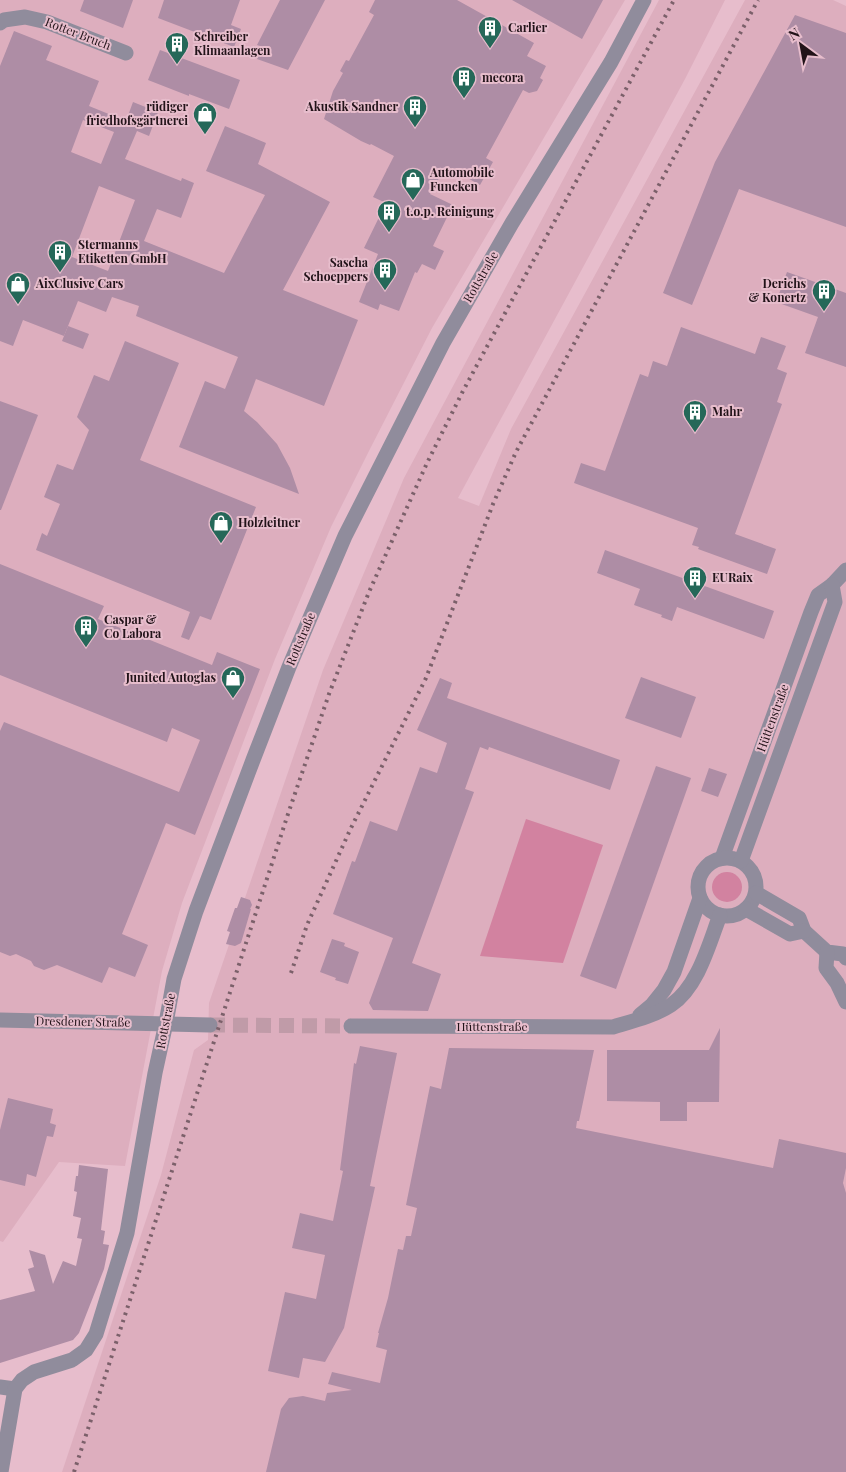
<svg xmlns="http://www.w3.org/2000/svg" width="846" height="1472" font-family="'Playfair Display',serif">
<rect width="100%" height="100%" fill="#e7bdcc"/>
<g fill="#ddaebe">
<path d="M 0,0 L 625,0 L 432,328 L 371,447 L 331,527 L 275,659 L 182,903 L 162,971 L 125,1166 L 59,1162 L 3,1242 L 0,1241 Z"/>
<path d="M 659,0 L 725,0 L 685,79 L 458,498 L 479,506 L 511,429 L 745,0 L 833,0 L 846,6 L 846,1472 L 62,1472 L 161,1175 L 194,1050 L 208,1040 L 209,1003 L 323,670 L 404,478 Z"/>
</g>
<g fill="#d282a0">
<path d="M 526,819 L 603,845 L 563,963 L 480,956 Z"/>
<circle cx="727" cy="887" r="15"/>
</g>
<g fill="#ae8da5" fill-rule="evenodd">
<path d="M 84,0 L 133,0 L 123,28 L 80,11 Z"/>
<path d="M 164,0 L 240,0 L 231,25 L 241,29 L 234,47 L 158,18 Z"/>
<path d="M 280,0 L 325,0 L 288,70 L 257,59 L 263,47 L 257,45 Z"/>
<path d="M 375,0 L 457,0 L 534,43 L 527,56 L 546,66 L 540,78 L 543,80 L 537,91 L 529,93 L 523,90 L 486,158 L 493,162 L 480,185 L 446,166 L 430,194 L 453,205 L 433,246 L 444,251 L 435,270 L 422,264 L 417,273 L 415,272 L 399,311 L 380,304 L 378,310 L 359,302 L 378,254 L 364,248 L 386,203 L 373,197 L 394,156 L 371,144 L 370,145 L 361,141 L 324,119 L 333,91 L 343,73 L 340,71 L 346,60 L 349,61 L 374,15 L 369,12 Z"/>
<path d="M 512,0 L 603,0 L 582,39 Z"/>
<path d="M 795,15 L 846,33 L 846,227 L 739,189 L 692,305 L 663,293 L 715,162 Z"/>
<path d="M 14,31 L 52,46 L 46,60 L 99,81 L 89,106 L 126,121 L 133,102 L 158,112 L 149,136 L 137,131 L 125,159 L 181,181 L 182,178 L 194,183 L 181,218 L 157,209 L 144,241 L 224,273 L 265,195 L 206,171 L 225,126 L 266,143 L 258,164 L 330,202 L 283,290 L 358,320 L 324,406 L 256,379 L 244,411 L 257,422 L 277,444 L 290,468 L 299,494 L 179,447 L 205,381 L 225,389 L 238,357 L 136,316 L 139,306 L 112,297 L 106,312 L 78,301 L 64,336 L 23,320 L 13,346 L 0,341 L 0,66 ZM 83,120 L 114,132 L 101,164 L 71,152 ZM 99,186 L 135,200 L 108,271 L 72,257 Z"/>
<path d="M 160,50 L 240,80 L 229,109 L 189,94 L 189,96 L 148,80 Z"/>
<path d="M 787,272 L 846,293 L 846,367 L 805,353 L 818,317 L 776,302 Z"/>
<path d="M 68,326 L 89,334 L 83,349 L 62,341 Z"/>
<path d="M 681,327 L 755,354 L 761,337 L 786,346 L 777,369 L 787,373 L 777,402 L 782,404 L 735,534 L 776,549 L 767,574 L 698,549 L 699,547 L 692,545 L 698,528 L 574,483 L 581,463 L 605,471 L 640,374 L 648,377 L 653,361 L 667,366 Z"/>
<path d="M 125,341 L 179,363 L 140,460 L 256,507 L 211,620 L 200,616 L 189,640 L 181,637 L 190,612 L 36,550 L 42,533 L 47,536 L 60,504 L 44,497 L 57,464 L 73,470 L 89,430 L 77,417 L 94,375 L 109,381 Z"/>
<path d="M 0,401 L 38,415 L 1,510 L 0,510 Z"/>
<path d="M 605,550 L 774,611 L 764,639 L 677,607 L 672,621 L 661,617 L 662,615 L 634,605 L 640,589 L 597,573 Z"/>
<path d="M 0,564 L 104,606 L 98,619 L 212,665 L 217,652 L 260,669 L 195,835 L 166,823 L 122,934 L 148,945 L 135,977 L 109,967 L 102,983 L 57,965 L 44,970 L 34,966 L 31,961 L 16,954 L 10,956 L 0,952 L 0,731 L 4,722 L 179,792 L 200,740 L 172,728 L 167,742 L 0,675 Z"/>
<path d="M 641,677 L 696,697 L 681,738 L 625,718 Z"/>
<path d="M 440,678 L 452,683 L 447,698 L 620,760 L 610,790 L 489,747 L 488,750 L 480,747 L 465,789 L 474,792 L 412,963 L 441,974 L 428,1011 L 373,1010 L 369,1003 L 393,938 L 333,914 L 352,861 L 355,862 L 370,821 L 397,831 L 420,767 L 437,773 L 447,743 L 417,730 Z"/>
<path d="M 656,766 L 691,778 L 616,989 L 580,976 Z"/>
<path d="M 709,768 L 727,774 L 718,797 L 701,791 Z"/>
<path d="M 241,897 L 250,900 L 252,905 L 250,909 L 251,909 L 241,943 L 235,946 L 226,944 L 230,932 L 227,931 L 235,908 L 237,908 Z"/>
<path d="M 332,939 L 345,943 L 344,946 L 359,952 L 348,984 L 335,980 L 336,978 L 320,972 Z"/>
<path d="M 720,1028 L 719,1102 L 687,1102 L 687,1121 L 660,1121 L 660,1102 L 607,1101 L 607,1050 L 709,1050 Z"/>
<path d="M 360,1046 L 397,1053 L 370,1186 L 375,1187 L 344,1328 L 325,1362 L 303,1358 L 299,1378 L 268,1371 L 285,1292 L 316,1299 L 325,1255 L 292,1248 L 300,1213 L 333,1221 L 343,1171 L 340,1170 L 354,1063 L 356,1064 Z"/>
<path d="M 449,1048 L 594,1050 L 579,1121 L 577,1121 L 576,1128 L 773,1168 L 779,1139 L 846,1153 L 846,1168 L 843,1183 L 846,1193 L 846,1472 L 266,1472 L 281,1409 L 289,1398 L 303,1396 L 325,1401 L 327,1393 L 352,1390 L 328,1384 L 332,1372 L 380,1383 L 387,1350 L 376,1347 L 379,1333 L 378,1333 L 388,1298 L 398,1249 L 403,1250 L 406,1236 L 411,1236 L 417,1208 L 406,1205 L 430,1086 L 441,1089 Z"/>
<path d="M 8,1098 L 53,1109 L 50,1123 L 56,1125 L 53,1137 L 47,1136 L 36,1177 L 27,1174 L 25,1186 L 0,1180 L 0,1130 Z"/>
<path d="M 79,1165 L 108,1169 L 101,1230 L 105,1231 L 103,1244 L 109,1245 L 104,1269 L 79,1333 L 73,1340 L 0,1363 L 0,1300 L 35,1291 L 28,1269 L 34,1267 L 29,1250 L 45,1255 L 53,1284 L 63,1261 L 76,1266 L 82,1239 L 77,1238 L 81,1218 L 73,1216 L 77,1192 L 74,1191 L 76,1176 L 78,1176 Z"/>
</g>
<g fill="none" stroke-linecap="round" stroke-linejoin="round">
<path stroke="#c09ba8" stroke-width="15" stroke-dasharray="15 8" stroke-linecap="butt" d="M 210,1025 L 351,1026"/>
<g stroke="#908c9c" stroke-width="15">
<path d="M 0,23 L 4,20 L 25,17 L 47,22 L 126,53"/>
<path d="M 722,858 L 811,612 L 818,595 L 832,585 L 846,570"/>
<circle cx="727" cy="887" r="29"/>
<path d="M 741,861 L 835,602 L 832,585"/>
<path d="M 756,893 L 799,918 L 804,931 L 827,952 L 843,954 L 846,958"/>
<path d="M 746,909 L 790,934 L 804,931"/>
<path d="M 827,952 L 826,968 L 837,983 L 846,1002"/>
<path d="M 640,1015 L 652,1005 L 664,990 L 674,972 L 700,898"/>
<path d="M 0,1020 L 210,1025"/>
<path d="M 351,1026 L 613,1027 C 633,1021 654,1016 671,1005 C 698,987 709,944 720,915"/>
<path d="M 0,1387 L 15,1389"/>
<path d="M 1,1472 L 15,1389 L 22,1380 L 34,1372 L 72,1360 L 86,1350 L 96,1334 L 127,1233 L 155,1073 L 166,1023 L 174,979 L 196,911 L 253,760 L 289,667 L 345,536 L 443,343 L 512,223 L 611,62 L 644,0"/>
</g>
<g stroke="#7b606a" stroke-width="4" stroke-dasharray="2.5 5" stroke-linecap="butt">
<path d="M 291,973 L 307,925 L 350,830 L 426,678 L 493,504 L 516,452 L 758,0"/>
<path d="M 74,1472 L 288,814 L 329,694 L 369,592 L 427,463 L 463,391 L 674,0"/>
</g>
</g>
<defs>
<g id="building-pin" transform="scale(1.25)"><path d="M0 17L-7.5 6A9.5 9.5 0 1 1 7.5 6Z" fill="#256859" stroke="#e7bdcc"/><path d="M-4-6H4V6H1V3H-1V6H-4ZM-2.5-4.3h1.7v1.8h-1.7ZM.8-4.3h1.7v1.8H.8ZM-2.5-1h1.7V.8h-1.7ZM.8-1h1.7V.8H.8Z" fill="#fff"/></g>
<g id="shop-pin" transform="scale(1.25)"><path d="M0 17L-7.5 6A9.5 9.5 0 1 1 7.5 6Z" fill="#256859" stroke="#e7bdcc"/><path d="M-5-2.5h2.3a2.7 3.5 0 0 1 5.4 0H5L5.5 6h-11ZM-1.5-2.5h3a1.5 2.3 0 0 0-3 0Z" fill="#fff"/></g>
</defs>
<g fill-rule="evenodd">
<use href="#building-pin" x="490" y="28"/>
<use href="#building-pin" x="177" y="44"/>
<use href="#building-pin" x="464" y="78"/>
<use href="#building-pin" x="415" y="107"/>
<use href="#shop-pin" x="205" y="114"/>
<use href="#shop-pin" x="413" y="180"/>
<use href="#building-pin" x="389" y="212"/>
<use href="#building-pin" x="60" y="252"/>
<use href="#building-pin" x="385" y="270"/>
<use href="#shop-pin" x="18" y="284"/>
<use href="#building-pin" x="824" y="291"/>
<use href="#building-pin" x="695" y="412"/>
<use href="#shop-pin" x="221" y="523"/>
<use href="#building-pin" x="695" y="578"/>
<use href="#building-pin" x="86" y="627"/>
<use href="#shop-pin" x="233" y="678"/>
</g>
<g text-anchor="middle" stroke-width="4" stroke-linejoin="round" paint-order="stroke">
<g font-size="12" font-weight="bold" fill="#221319" stroke="#e7bdcc" text-anchor="start">
<text x="508" y="32">Carlier</text>
<text x="194" y="41">Schreiber<tspan x="194" dy="14">Klimaanlagen</tspan></text>
<text x="482" y="82">mecora</text>
<text x="188" y="111" text-anchor="end">rüdiger<tspan x="188" dy="14">friedhofsgärtnerei</tspan></text>
<text x="398" y="111" text-anchor="end">Akustik Sandner</text>
<text x="430" y="177">Automobile<tspan x="430" dy="14">Funcken</tspan></text>
<text x="406" y="216">t.o.p. Reinigung</text>
<text x="78" y="249">Stermanns<tspan x="78" dy="14">Etiketten GmbH</tspan></text>
<text x="368" y="267" text-anchor="end">Sascha<tspan x="368" dy="14">Schoeppers</tspan></text>
<text x="36" y="288">AixClusive Cars</text>
<text x="806" y="288" text-anchor="end">Derichs<tspan x="806" dy="14">&amp; Konertz</tspan></text>
<text x="712" y="416">Mahr</text>
<text x="238" y="527">Holzleitner</text>
<text x="712" y="582">EURaix</text>
<text x="104" y="624">Caspar &amp;<tspan x="104" dy="14">Co Labora</tspan></text>
<text x="216" y="682" text-anchor="end">Junited Autoglas</text>
</g>
<g font-size="12" fill="#221319" stroke="#e7bdcc">
<text transform="translate(78 34) rotate(21)" y="4">Rotter Bruch</text>
<text transform="translate(481 277) rotate(-60)" y="4">Rottstraße</text>
<text transform="translate(301 639) rotate(-67)" y="4">Rottstraße</text>
<text transform="translate(773 718) rotate(-70)" y="4">Hüttenstraße</text>
<text transform="translate(166 1021) rotate(-79)" y="4">Rottstraße</text>
<text transform="translate(83 1022) rotate(1)" y="4">Dresdener Straße</text>
<text x="492" y="1031">Hüttenstraße</text>
</g>
</g>
<g transform="translate(801 45) rotate(328)" stroke="#e7bdcc" stroke-width="4" paint-order="stroke">
<path d="M0-4L9 19L0 12L-9 19Z" fill="#221319"/>
<text y="-8" font-size="14" font-weight="bold" text-anchor="middle" fill="#221319">N</text>
</g>
</svg>
